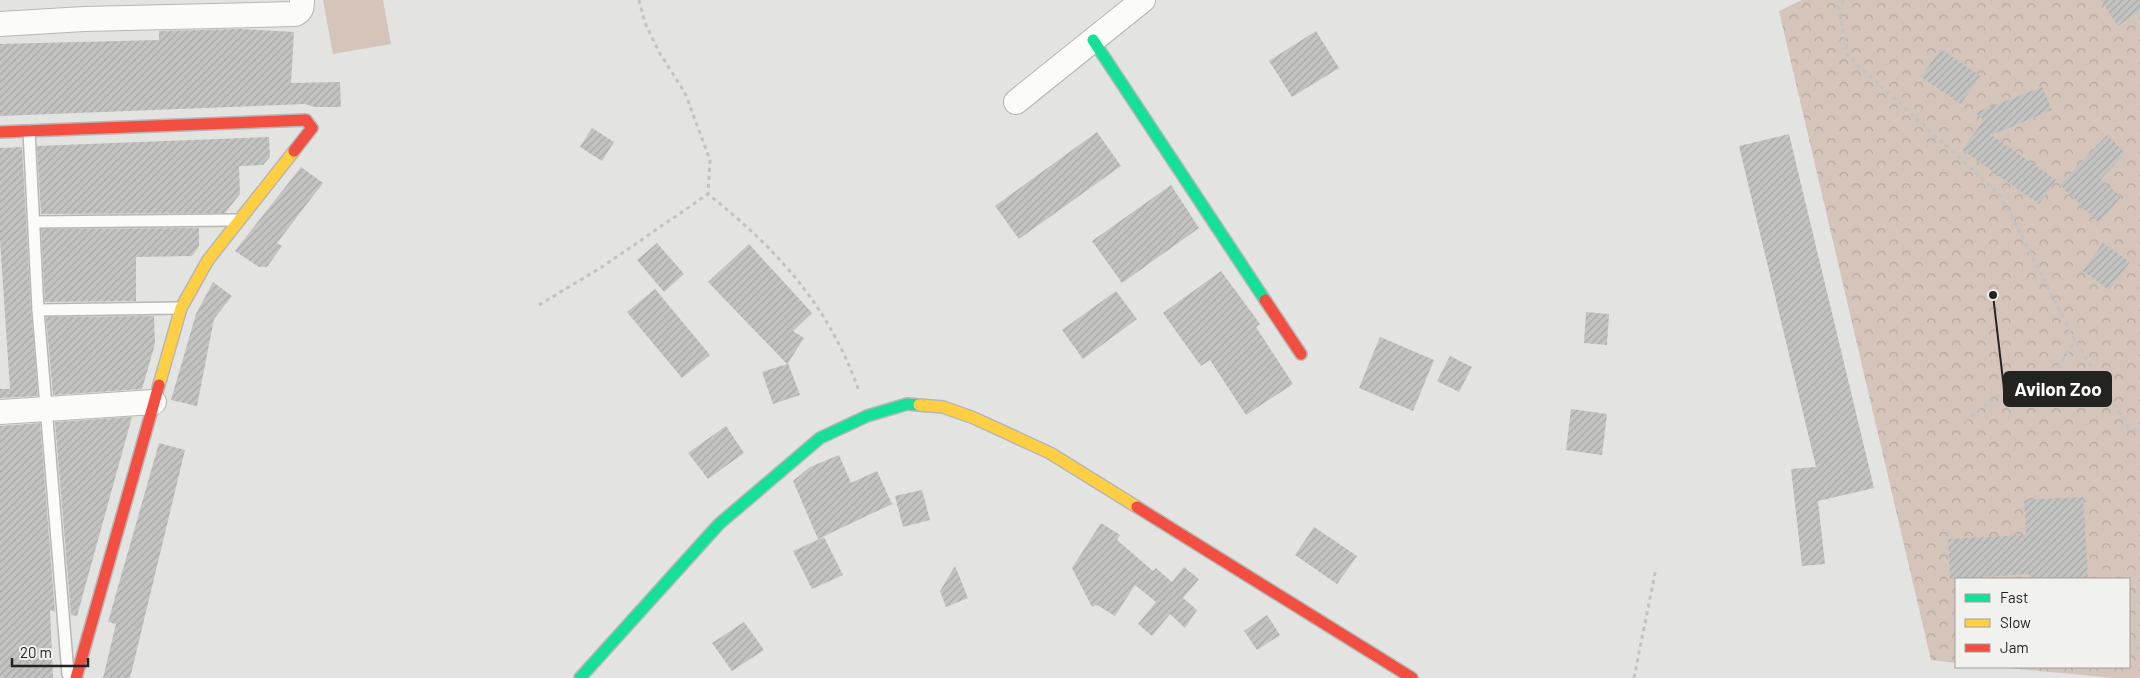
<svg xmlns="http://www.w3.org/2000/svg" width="2140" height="678" font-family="Barlow,sans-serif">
<defs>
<pattern id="forest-crowns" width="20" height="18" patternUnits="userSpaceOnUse" patternTransform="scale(1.25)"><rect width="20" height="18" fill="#d4c4ba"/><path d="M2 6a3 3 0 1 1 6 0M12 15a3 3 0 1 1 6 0" fill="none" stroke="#b6a8a0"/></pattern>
<pattern id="building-hatch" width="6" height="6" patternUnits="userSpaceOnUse" patternTransform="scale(1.25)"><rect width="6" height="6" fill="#c3c4c2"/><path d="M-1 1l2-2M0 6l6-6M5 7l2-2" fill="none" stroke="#a7a8a6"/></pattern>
</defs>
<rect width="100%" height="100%" fill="#e3e4e1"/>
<path fill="url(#forest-crowns)" d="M 1802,0 L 2140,0 L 2140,678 L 2113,678 L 1998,667 L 2129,667 L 2129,579 L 1956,579 L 1956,663 L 1931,660 L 1779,11 Z"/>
<path fill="#d4c4ba" d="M 323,0 L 383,0 L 391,44 L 333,54 Z"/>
<g fill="url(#building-hatch)">
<path d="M 2101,0 L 2140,0 L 2140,11 L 2118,26 Z"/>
<path d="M 241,29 L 294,32 L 291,83 L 340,82 L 341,107 L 315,107 L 305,104 L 0,116 L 0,44 L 159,40 L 159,31 Z"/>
<path d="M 1316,31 L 1339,68 L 1292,97 L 1269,61 Z"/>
<path d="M 1941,49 L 1980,76 L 1961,104 L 1921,77 Z"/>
<path d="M 2042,87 L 2052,110 L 1991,135 L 2056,180 L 2039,204 L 1962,150 L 1984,120 L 1975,113 Z"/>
<path d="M 592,128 L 614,142 L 602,161 L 580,147 Z"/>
<path d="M 1097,132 L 1121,166 L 1019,239 L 995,206 Z"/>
<path d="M 1789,134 L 1874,488 L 1818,501 L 1825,564 L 1802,566 L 1791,469 L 1816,467 L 1739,146 Z"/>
<path d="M 2107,135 L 2125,153 L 2101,179 L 2121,197 L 2099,222 L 2060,185 Z"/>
<path d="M 269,137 L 270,157 L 263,165 L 239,166 L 240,194 L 225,213 L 41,214 L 37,146 Z"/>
<path d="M 22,147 L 31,310 L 38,396 L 0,398 L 0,389 L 10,389 L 0,240 L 0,148 Z"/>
<path d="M 301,167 L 323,183 L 277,243 L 282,246 L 267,267 L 259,267 L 235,251 Z"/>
<path d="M 1171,185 L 1199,228 L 1122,283 L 1092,241 Z"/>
<path d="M 199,228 L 199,246 L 192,256 L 136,257 L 136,301 L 45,302 L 41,229 Z"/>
<path d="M 657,243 L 684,274 L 664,292 L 637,260 Z"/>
<path d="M 2103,243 L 2130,262 L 2109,290 L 2083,271 Z"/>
<path d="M 749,244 L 812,313 L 793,331 L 804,338 L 788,363 L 800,395 L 773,404 L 762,372 L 787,364 L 708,282 Z"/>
<path d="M 1221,271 L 1260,324 L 1256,327 L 1293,384 L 1246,415 L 1210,360 L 1201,366 L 1163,313 Z"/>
<path d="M 213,282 L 232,296 L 214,319 L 197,406 L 171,400 L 196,314 Z"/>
<path d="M 655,289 L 710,355 L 682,378 L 627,312 Z"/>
<path d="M 1116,291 L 1137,319 L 1083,359 L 1062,330 Z"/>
<path d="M 1586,312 L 1609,314 L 1607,345 L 1584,343 Z"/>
<path d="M 154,316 L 155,344 L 142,389 L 53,395 L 46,317 Z"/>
<path d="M 1380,337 L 1434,360 L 1413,411 L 1359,388 Z"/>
<path d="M 1450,356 L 1472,367 L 1459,392 L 1437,381 Z"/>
<path d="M 1571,409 L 1607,414 L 1602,455 L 1566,450 Z"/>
<path d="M 132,417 L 77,616 L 71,615 L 55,422 Z"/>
<path d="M 40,423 L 55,612 L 50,610 L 53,678 L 0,678 L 0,426 Z"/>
<path d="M 726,426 L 744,453 L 708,479 L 688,453 Z"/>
<path d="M 159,443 L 185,450 L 130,678 L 103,678 L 116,624 L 108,622 Z"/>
<path d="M 839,455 L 851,483 L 877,471 L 892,504 L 818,539 L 793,481 L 810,467 Z"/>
<path d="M 922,490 L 930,520 L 903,527 L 895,496 Z"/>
<path d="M 2083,497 L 2088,579 L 2029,579 L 2029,574 L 1982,577 L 1982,579 L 1950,579 L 1948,539 L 2026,535 L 2024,500 Z"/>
<path d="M 1101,523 L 1120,535 L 1117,540 L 1153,571 L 1156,568 L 1172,582 L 1184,567 L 1199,579 L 1183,598 L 1197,610 L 1185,628 L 1170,614 L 1152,636 L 1138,624 L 1156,602 L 1135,585 L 1115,616 L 1097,605 L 1092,607 L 1072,568 Z"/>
<path d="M 1314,527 L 1357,556 L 1337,584 L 1295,555 Z"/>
<path d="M 824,537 L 843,575 L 812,589 L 793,551 Z"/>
<path d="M 955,566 L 968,598 L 946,607 L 940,591 Z"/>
<path d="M 1267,615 L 1280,635 L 1257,650 L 1244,631 Z"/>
<path d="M 744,622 L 764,650 L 732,671 L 712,643 Z"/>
</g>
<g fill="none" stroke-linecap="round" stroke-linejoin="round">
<g stroke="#b6b7b4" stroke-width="14">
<g id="lane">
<path d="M 29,131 L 38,310 L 68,674"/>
<path d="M 34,222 L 236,220"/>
<path d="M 38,310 L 181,308"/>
</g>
</g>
<g stroke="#b6b7b4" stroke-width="26">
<g id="street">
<path d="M 0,24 L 84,19 L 295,14 C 302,11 302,7 302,0"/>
<path d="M 1016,102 L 1143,0"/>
<path d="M 0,412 L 154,402"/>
</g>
</g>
<g stroke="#b6b7b4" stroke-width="14">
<g id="fast">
<path d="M 1093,40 L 1265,300"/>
<path d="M 580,678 L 719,524 L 820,438 L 867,416 L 907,404 L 919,405"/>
</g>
</g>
<g stroke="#b6b7b4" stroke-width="14">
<g id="slow">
<path d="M 159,385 L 181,308 L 208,260 L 294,151"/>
<path d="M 919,405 L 943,407 L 974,418 L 1050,453 L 1137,507"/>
</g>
</g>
<g stroke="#b6b7b4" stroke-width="14">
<g id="jam">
<path d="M 0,132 L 306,120 L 312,128 L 294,151"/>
<path d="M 1265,300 L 1301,354"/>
<path d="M 1137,507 L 1412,678"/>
<path d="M 76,678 L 159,385"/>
</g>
</g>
<g stroke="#c3c3c2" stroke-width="3" stroke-dasharray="4 4" stroke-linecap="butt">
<path d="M 639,0 L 645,23 L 659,52 L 685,93 L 710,160 L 708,194"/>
<path d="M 1844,0 L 1838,6 L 1848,56 L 2001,196 L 2075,340 L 2129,428 L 2140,432"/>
<path d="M 539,305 L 602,267 L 708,194 C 778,250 829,306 859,391"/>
<path d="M 1965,421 L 2008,388 L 2049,382 L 2075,341"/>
<path d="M 1634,678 L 1656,568"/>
</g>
<use href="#lane" stroke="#fbfbfa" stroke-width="11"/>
<use href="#street" stroke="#fbfbfa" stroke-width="24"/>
<use href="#fast" stroke="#16e098" stroke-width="11"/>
<use href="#slow" stroke="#ffcf43" stroke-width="11"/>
<use href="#jam" stroke="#f24e42" stroke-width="11"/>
</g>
<path fill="none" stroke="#232322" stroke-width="2" d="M1993 295L2004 389"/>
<circle fill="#232322" stroke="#f1f2ed" stroke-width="2" cx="1993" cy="295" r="5"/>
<rect fill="#232322" stroke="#232322" stroke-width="2" x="2004" y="372" width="107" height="34" rx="5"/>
<g font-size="19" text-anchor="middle" font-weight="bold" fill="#fff">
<text x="2058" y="396">Avilon Zoo</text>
</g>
<rect x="1955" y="578" width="175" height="90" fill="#f1f2ed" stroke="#9f9f9c"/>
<rect x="1965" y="594" width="25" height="8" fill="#16e098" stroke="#9f9f9c"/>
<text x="2000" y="603" font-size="15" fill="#232322">Fast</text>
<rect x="1965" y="619" width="25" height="8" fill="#ffcf43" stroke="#9f9f9c"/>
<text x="2000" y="628" font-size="15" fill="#232322">Slow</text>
<rect x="1965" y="644" width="25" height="8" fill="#f24e42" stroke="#9f9f9c"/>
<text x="2000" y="653" font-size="15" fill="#232322">Jam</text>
<path d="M12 658v8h76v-8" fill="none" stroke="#232322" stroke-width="2.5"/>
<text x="20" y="658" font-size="15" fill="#232322" stroke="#f1f2ed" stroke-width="4" paint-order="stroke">20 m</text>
</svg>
